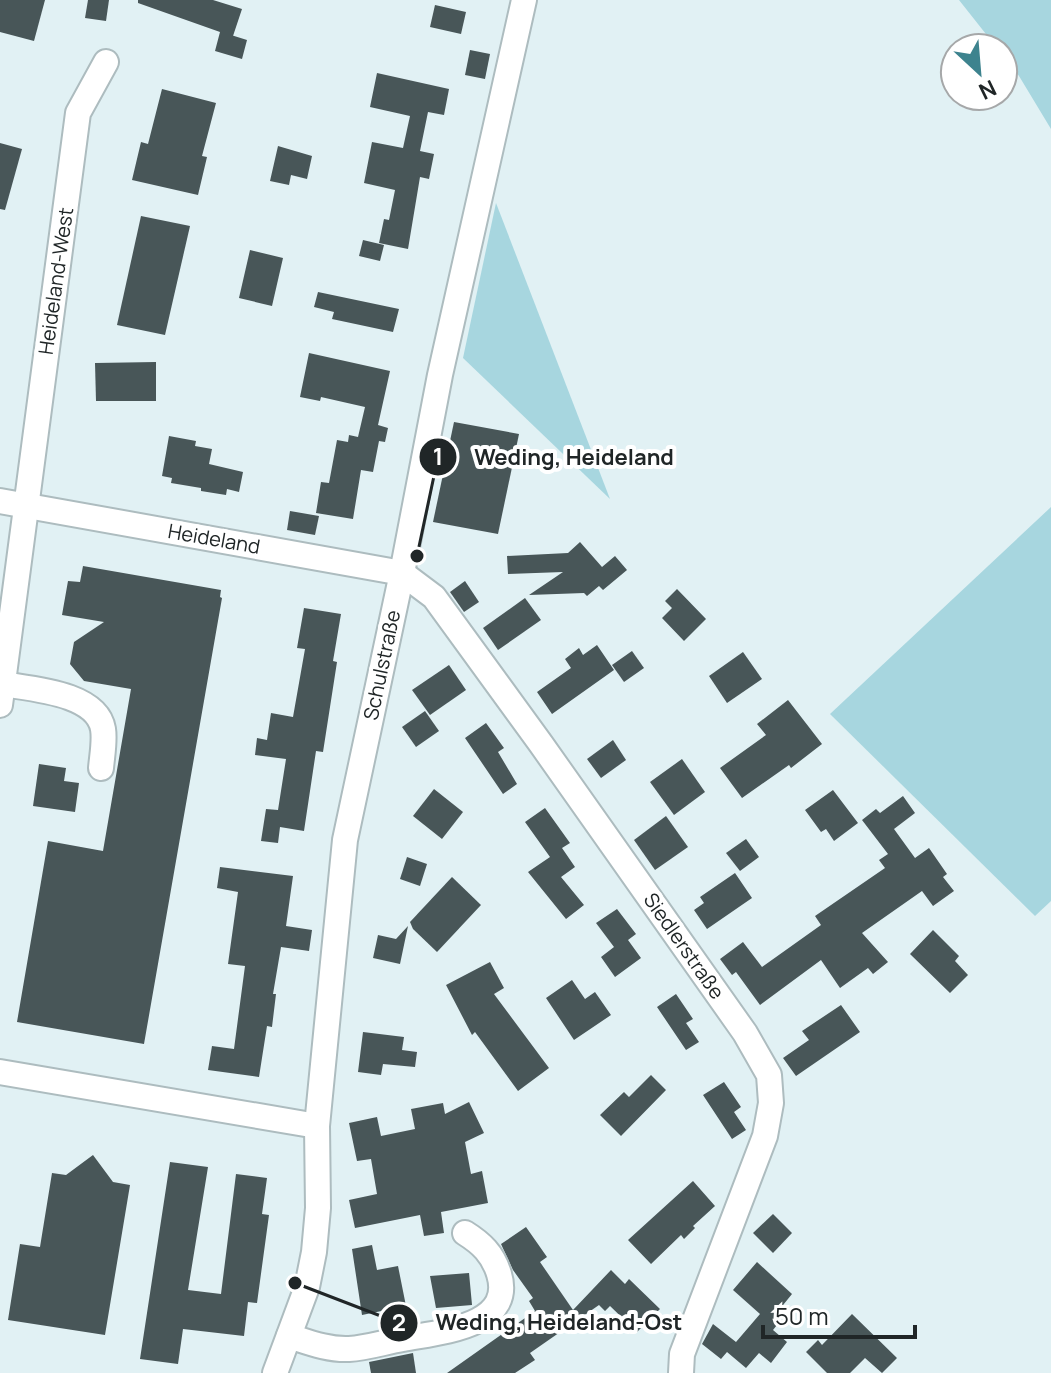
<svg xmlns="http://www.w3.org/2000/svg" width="1051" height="1373" font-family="Manrope,sans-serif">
<rect width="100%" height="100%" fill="#e1f1f4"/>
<g fill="#a7d6df">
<path d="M 959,0 L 1051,0 L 1051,129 L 1019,76 L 1003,55 L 1003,48 L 997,48 Z"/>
<path d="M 496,203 L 610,499 L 463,358 Z"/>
<path d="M 1051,507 L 1051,901 L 1035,916 L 830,714 Z"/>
</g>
<g fill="#485658">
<path d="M 0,0 L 45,0 L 34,41 L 0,32 Z"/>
<path d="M 88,0 L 109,0 L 106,21 L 85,18 Z"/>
<path d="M 138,0 L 213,0 L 242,9 L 233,36 L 231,35 L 247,40 L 242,59 L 215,51 L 220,32 L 138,3 Z"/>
<path d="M 435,5 L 466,12 L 461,34 L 430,27 Z"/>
<path d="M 470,50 L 490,54 L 485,79 L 465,75 Z"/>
<path d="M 377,73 L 449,89 L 444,115 L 428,112 L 420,151 L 434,154 L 429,179 L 420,177 L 408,249 L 379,243 L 384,219 L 389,220 L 395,190 L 364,183 L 372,142 L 403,148 L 410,116 L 370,107 Z"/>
<path d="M 162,89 L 216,103 L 202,156 L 207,157 L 198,195 L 132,180 L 141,142 L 148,144 Z"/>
<path d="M 0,143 L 22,149 L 5,210 L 0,209 Z"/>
<path d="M 278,146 L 312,156 L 307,179 L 291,175 L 289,185 L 270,181 Z"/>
<path d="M 141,216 L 190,226 L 165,335 L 117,325 Z"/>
<path d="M 363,240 L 384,245 L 380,261 L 359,256 Z"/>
<path d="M 250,250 L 283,258 L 272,306 L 239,298 Z"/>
<path d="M 318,292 L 399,309 L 393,332 L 332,319 L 334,312 L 314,307 Z"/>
<path d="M 309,353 L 390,371 L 378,425 L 388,428 L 385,442 L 379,441 L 373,472 L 361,470 L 353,519 L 316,513 L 321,482 L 329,483 L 337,440 L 348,442 L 349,435 L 358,437 L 365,407 L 321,397 L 320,401 L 300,397 Z"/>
<path d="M 156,362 L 156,401 L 96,401 L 95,363 Z"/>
<path d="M 454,422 L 519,434 L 498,534 L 433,522 Z"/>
<path d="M 169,436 L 196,441 L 195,446 L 212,449 L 209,464 L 243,472 L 239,492 L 227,489 L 226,495 L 201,491 L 201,488 L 171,483 L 172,478 L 162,476 Z"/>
<path d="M 290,511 L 319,516 L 315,535 L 287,530 Z"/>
<path d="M 580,542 L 602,567 L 615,556 L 627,570 L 603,590 L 599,586 L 587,596 L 584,593 L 529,595 L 563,572 L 508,574 L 507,556 L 568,553 Z"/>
<path d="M 83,566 L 221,590 L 220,597 L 222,598 L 144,1044 L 17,1022 L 48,841 L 103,851 L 131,689 L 84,681 L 70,664 L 74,642 L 104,622 L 62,615 L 68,581 L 80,582 Z"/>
<path d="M 465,581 L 479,602 L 464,612 L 450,592 Z"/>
<path d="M 677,589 L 706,619 L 684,641 L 662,618 L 672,608 L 665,601 Z"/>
<path d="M 525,598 L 541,620 L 498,650 L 483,628 Z"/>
<path d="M 304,608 L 341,614 L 333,661 L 337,662 L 323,752 L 316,751 L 304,831 L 280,827 L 278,843 L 261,841 L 266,809 L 278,810 L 286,759 L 255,755 L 257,738 L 267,740 L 271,713 L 293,717 L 305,649 L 297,648 Z"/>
<path d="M 597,645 L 614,670 L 552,714 L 537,692 L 571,668 L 565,659 L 579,648 L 583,655 Z"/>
<path d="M 632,651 L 644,668 L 624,682 L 612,665 Z"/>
<path d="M 743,652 L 762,679 L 727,703 L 709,676 Z"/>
<path d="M 449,665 L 466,690 L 430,715 L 412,690 Z"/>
<path d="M 788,700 L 822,744 L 791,768 L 789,765 L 742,798 L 720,768 L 766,735 L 757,724 Z"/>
<path d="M 425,711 L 439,731 L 416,747 L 402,727 Z"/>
<path d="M 486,723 L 504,748 L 498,752 L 517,784 L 503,794 L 465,738 Z"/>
<path d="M 613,740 L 626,760 L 601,778 L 587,759 Z"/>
<path d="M 682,759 L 705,792 L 674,815 L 650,782 Z"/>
<path d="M 39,764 L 66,768 L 64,781 L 79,783 L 75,812 L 33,806 Z"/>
<path d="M 434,789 L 463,812 L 442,839 L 413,816 Z"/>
<path d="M 833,790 L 858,823 L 834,841 L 826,829 L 821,832 L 805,810 Z"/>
<path d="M 903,796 L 915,813 L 894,829 L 915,858 L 929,848 L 947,874 L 943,877 L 954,891 L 933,906 L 922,891 L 862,933 L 888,962 L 873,974 L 868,968 L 840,988 L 821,960 L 760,1005 L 736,972 L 732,975 L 720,959 L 743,942 L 762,967 L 821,925 L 815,916 L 885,868 L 879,860 L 888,854 L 862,820 L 876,809 L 880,813 Z"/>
<path d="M 545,808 L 570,843 L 562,848 L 575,867 L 561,877 L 584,905 L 566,919 L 528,872 L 550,857 L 525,822 Z"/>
<path d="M 666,816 L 688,847 L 655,870 L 634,840 Z"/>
<path d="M 746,839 L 759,857 L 740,871 L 726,853 Z"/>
<path d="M 407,857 L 427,864 L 420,886 L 400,879 Z"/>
<path d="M 220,867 L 293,876 L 286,926 L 312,930 L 309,951 L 281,947 L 273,994 L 276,994 L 272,1027 L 267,1026 L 259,1077 L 208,1070 L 212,1046 L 234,1049 L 245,966 L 228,964 L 238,892 L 217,888 Z"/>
<path d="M 735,873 L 752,898 L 707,929 L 694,910 L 704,903 L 700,897 Z"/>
<path d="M 452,877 L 481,905 L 437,952 L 413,929 L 410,922 Z"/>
<path d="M 617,909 L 636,934 L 628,940 L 641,958 L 615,977 L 601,957 L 614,947 L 596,923 Z"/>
<path d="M 408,926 L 400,964 L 373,958 L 378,935 L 396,939 Z"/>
<path d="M 933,930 L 959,956 L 955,961 L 968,975 L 950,993 L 910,954 Z"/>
<path d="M 490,962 L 504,988 L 494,994 L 549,1068 L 518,1091 L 475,1032 L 472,1035 L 446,985 Z"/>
<path d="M 572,980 L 585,999 L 595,992 L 611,1015 L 574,1040 L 546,998 Z"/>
<path d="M 676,994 L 693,1019 L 686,1023 L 699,1042 L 686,1050 L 657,1007 Z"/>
<path d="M 841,1005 L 860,1032 L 796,1076 L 783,1058 L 809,1040 L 802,1031 Z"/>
<path d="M 363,1032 L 404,1037 L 402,1050 L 417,1052 L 415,1067 L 383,1064 L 381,1075 L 358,1072 Z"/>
<path d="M 651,1075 L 666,1090 L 621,1136 L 600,1115 L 624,1092 L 629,1097 Z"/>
<path d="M 724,1082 L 741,1107 L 734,1112 L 746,1130 L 732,1139 L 703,1095 Z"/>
<path d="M 469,1102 L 484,1133 L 465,1142 L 471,1174 L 482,1171 L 488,1203 L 441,1212 L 444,1233 L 424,1236 L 420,1215 L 355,1228 L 349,1200 L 377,1194 L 371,1159 L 357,1161 L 349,1123 L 377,1117 L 381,1136 L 415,1129 L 411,1109 L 443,1103 L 445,1114 Z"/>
<path d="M 93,1155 L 113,1182 L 130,1185 L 105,1335 L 8,1320 L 20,1244 L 40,1247 L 52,1173 L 66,1175 Z"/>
<path d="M 170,1162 L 208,1167 L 188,1290 L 221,1294 L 236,1174 L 267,1178 L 262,1214 L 269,1215 L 257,1303 L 248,1302 L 244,1336 L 183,1329 L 178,1364 L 140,1359 Z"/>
<path d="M 693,1181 L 715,1206 L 693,1226 L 695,1228 L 684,1239 L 681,1235 L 651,1264 L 628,1240 Z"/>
<path d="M 773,1214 L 792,1233 L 773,1253 L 753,1233 Z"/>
<path d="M 526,1227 L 547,1257 L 540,1262 L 573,1310 L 611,1270 L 625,1284 L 629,1279 L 660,1309 L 637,1332 L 610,1306 L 605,1311 L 599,1305 L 530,1353 L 535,1360 L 515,1373 L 447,1373 L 535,1311 L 529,1301 L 533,1298 L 513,1270 L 501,1244 Z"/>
<path d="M 372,1245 L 377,1270 L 398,1266 L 406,1306 L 362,1315 L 352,1249 Z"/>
<path d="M 757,1262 L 792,1294 L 775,1315 L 781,1320 L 773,1330 L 787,1342 L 771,1363 L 759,1353 L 746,1368 L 727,1352 L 721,1359 L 702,1344 L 713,1324 L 736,1342 L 760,1314 L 733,1290 Z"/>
<path d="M 469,1273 L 472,1305 L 436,1308 L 430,1276 Z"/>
<path d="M 852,1314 L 897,1358 L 882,1373 L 865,1358 L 850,1373 L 827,1373 L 806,1352 L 818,1340 L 822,1345 Z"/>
<path d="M 413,1353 L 416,1373 L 371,1373 L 369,1362 Z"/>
</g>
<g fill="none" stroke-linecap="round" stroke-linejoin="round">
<g stroke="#adbcbf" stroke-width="28">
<g id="minor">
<path d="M 0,501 L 402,573 L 434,597 L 541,744 L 745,1033 L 769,1075 L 771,1103 L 765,1136 L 682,1354 L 681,1373"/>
<path d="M 3,684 C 32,689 97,693 103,729 C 105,741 102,756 101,768"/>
<path d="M 0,705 L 78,113 L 106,62"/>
<path d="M 0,1072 L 317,1126"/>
<path d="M 289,1336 C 308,1342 328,1350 349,1349 C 367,1348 385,1342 403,1339 C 439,1332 515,1327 499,1274 C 493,1254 481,1243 465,1233"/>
<path d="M 275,1373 L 307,1287 L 314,1252 L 318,1208 L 317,1126 L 345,840 L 402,573 L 440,375 L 524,0"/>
</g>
</g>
<use href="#minor" stroke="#fff" stroke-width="24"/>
</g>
<g text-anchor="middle" stroke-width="8" stroke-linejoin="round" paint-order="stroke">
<g font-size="20" fill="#202627" stroke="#fff">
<text transform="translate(56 281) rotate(-82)" y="7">Heideland-West</text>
<text transform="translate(214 539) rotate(10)" y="7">Heideland</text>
<text transform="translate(382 665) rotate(-78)" y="7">Schulstraße</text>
<text transform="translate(684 946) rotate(55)" y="7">Siedlerstraße</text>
</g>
</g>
<path fill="none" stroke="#202627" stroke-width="3" d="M417 556L438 457M295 1283L399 1323"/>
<g fill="#202627" stroke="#fff" stroke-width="3">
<circle cx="417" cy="556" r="8"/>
<circle cx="295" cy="1283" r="8"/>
<circle cx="438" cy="457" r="20"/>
<circle cx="399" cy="1323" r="20"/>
</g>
<g font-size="24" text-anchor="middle" font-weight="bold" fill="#fff">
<text x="438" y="465">1</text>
<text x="399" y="1331">2</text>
</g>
<g font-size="22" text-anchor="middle" font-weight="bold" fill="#202627" stroke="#fff" stroke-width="8" stroke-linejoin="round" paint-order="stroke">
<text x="574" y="465">Weding, Heideland</text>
<text x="559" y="1330">Weding, Heideland-Ost</text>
</g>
<g transform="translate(979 72) rotate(154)"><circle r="38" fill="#ffffff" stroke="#a6a8a9" stroke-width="2"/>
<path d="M0-6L14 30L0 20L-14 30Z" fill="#3d838e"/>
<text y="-12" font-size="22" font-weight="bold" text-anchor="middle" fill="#202627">N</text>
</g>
<path d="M763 1325v12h152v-12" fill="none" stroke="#202627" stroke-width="4"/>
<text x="775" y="1325" font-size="24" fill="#202627" stroke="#ffffff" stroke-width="6" paint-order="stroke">50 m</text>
</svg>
